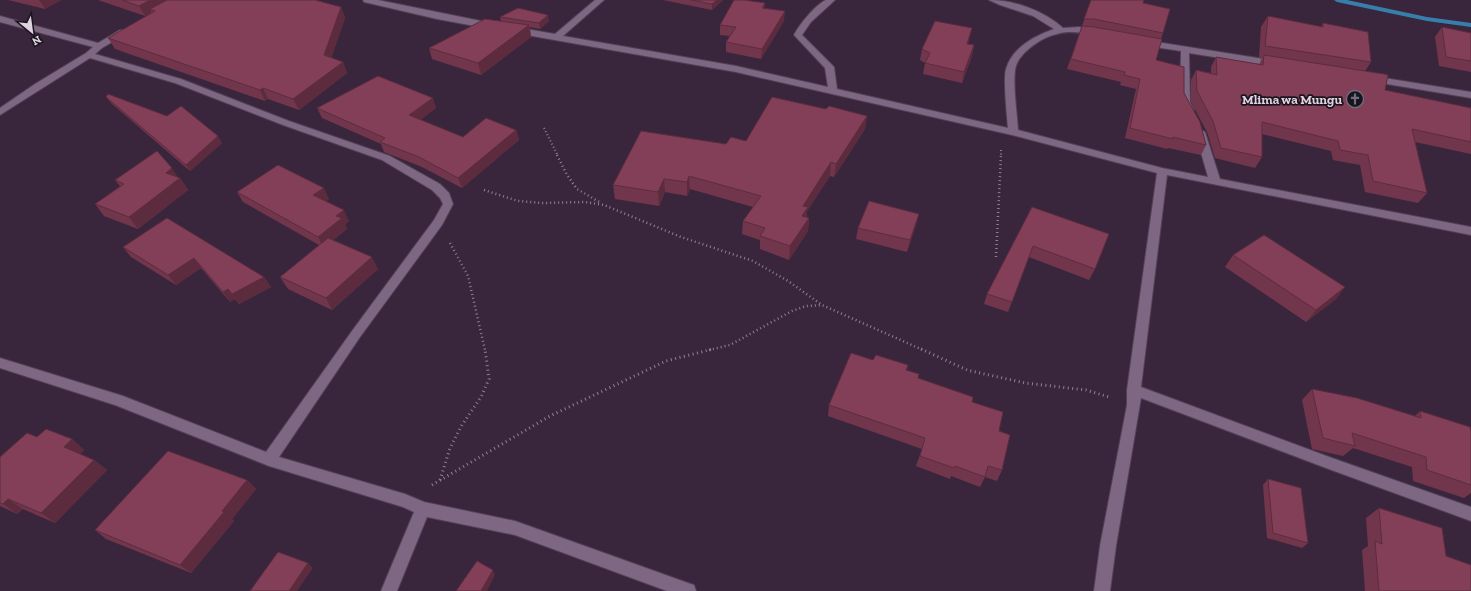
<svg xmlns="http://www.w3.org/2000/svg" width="1471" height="591" font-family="'Zilla Slab',serif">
<rect width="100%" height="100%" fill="#39263d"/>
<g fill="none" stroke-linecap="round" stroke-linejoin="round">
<path fill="#377faa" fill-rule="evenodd" d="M 1334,0 L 1347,0 L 1427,17 L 1471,23 L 1471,27 L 1427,21 L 1337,2 Z"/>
<g stroke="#524155" stroke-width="2">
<g id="street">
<path d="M 363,0 L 378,0 L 491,23 L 495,26 L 491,29 L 437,19 L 364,2 Z"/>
<path d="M 595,0 L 604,0 L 563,36 L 736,66 L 828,87 L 825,68 L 794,35 C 799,25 815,5 826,0 C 828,0 832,0 835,0 L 811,22 L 802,35 L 834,67 L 837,89 L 1008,128 C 1007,116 1003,78 1006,69 C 1012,48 1034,36 1054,29 L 1033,16 L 1000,5 L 989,0 C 1015,0 1044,11 1063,28 L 1079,27 L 1100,31 L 1101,33 L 1097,36 C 1084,33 1069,30 1057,34 C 1042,37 1016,54 1015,71 C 1013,87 1017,113 1018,130 L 1162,168 L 1208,177 L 1195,132 L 1200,129 L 1205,132 L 1220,179 L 1471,227 L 1471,235 L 1167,175 L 1141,387 L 1332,458 L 1471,507 L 1471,521 L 1326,468 L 1141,398 L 1116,546 L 1110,591 L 1094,591 L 1100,546 L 1127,405 L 1127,390 L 1157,173 L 1012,135 L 736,72 L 515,33 L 511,30 L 515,27 L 555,34 Z"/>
<path d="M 0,16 L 98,43 L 120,30 L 126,30 L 127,32 L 126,34 L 102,48 L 95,54 L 181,79 L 289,121 L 390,156 L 440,184 L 449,193 L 453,204 L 442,225 L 360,337 L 279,457 L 405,494 L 424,502 L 515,521 L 688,583 L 694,585 L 696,591 L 667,591 L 515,535 L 427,517 L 397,591 L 381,591 L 414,512 L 403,507 L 269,466 L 115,405 L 0,368 L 0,358 L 123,396 L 266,452 L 352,331 L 434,220 L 443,204 L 440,198 L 432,190 L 382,160 L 283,125 L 175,83 L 90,58 L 0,115 L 0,108 L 35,84 L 86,53 L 93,47 L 0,22 Z"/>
<path d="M 1144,40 L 1276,61 L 1281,64 L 1276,67 L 1189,53 L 1190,102 L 1194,110 L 1189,113 L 1186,112 L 1180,102 L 1181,51 L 1141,45 L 1140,43 Z"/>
<path d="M 1372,76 L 1471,92 L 1471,98 L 1369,81 L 1367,79 L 1369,77 Z"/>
</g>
</g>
<g stroke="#908093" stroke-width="2" stroke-dasharray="1 2.5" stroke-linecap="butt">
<path d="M 544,128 L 558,156"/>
<path d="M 1001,150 L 1001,156"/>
</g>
<g stroke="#908093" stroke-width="2.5" stroke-dasharray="1 3" stroke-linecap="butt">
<path d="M 557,155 L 567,175 L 577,189 L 601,203"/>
<path d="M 484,190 L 518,201 L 542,203 L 585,202 L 604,205 L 681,237 L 753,261 L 788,281 L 822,305"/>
<path d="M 450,243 L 468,276 L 485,350"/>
<path d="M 996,257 L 1001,155"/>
<path d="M 709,350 L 730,345 L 792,311 L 806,306 L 822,305 L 923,350"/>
</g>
<g stroke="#908093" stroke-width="3" stroke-dasharray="1 3.5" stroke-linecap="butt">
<path d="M 921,349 L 967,370 L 1025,383 L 1086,390 L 1109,397"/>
<path d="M 440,480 L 450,448 L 462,425 L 481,397 L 489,379 L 485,349"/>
<path d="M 432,485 L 550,416 L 666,361 L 713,349"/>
</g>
<use href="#street" fill="#7d6782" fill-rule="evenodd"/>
</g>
<g fill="#71364c">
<path d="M 8,0 L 61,0 L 45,9 L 41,8 Z"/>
<path d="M 98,0 L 315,0 L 341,7 L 345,18 L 331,58 L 343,62 L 347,73 L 299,110 L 268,99 L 265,101 L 115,49 L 108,38 L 152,13 L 145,16 Z"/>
<path d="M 663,0 L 723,0 L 712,10 Z"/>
<path d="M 1091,0 L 1143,3 L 1163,33 L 1161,39 L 1156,60 L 1184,93 L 1206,145 L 1201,155 L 1168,148 L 1167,149 L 1125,138 L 1136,89 L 1120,85 L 1121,82 L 1067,69 Z"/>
<path d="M 765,3 L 764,8 L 784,21 L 761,59 L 726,52 L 726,42 L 730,36 L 720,35 L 720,25 Z"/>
<path d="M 1268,16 L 1321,27 L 1323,23 L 1371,62 L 1365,71 L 1385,90 L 1471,108 L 1471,154 L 1415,142 L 1427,193 L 1418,203 L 1365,192 L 1360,165 L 1333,160 L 1331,151 L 1262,134 L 1262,157 L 1255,168 L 1215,158 L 1207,132 L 1191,102 L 1191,80 L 1196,70 L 1211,73 L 1211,67 L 1216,57 L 1259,65 L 1262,58 L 1259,57 L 1261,27 Z"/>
<path d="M 500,17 L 549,21 L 540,29 L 530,27 L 531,37 L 481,75 L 432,59 L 429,48 L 501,21 Z"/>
<path d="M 1442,27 L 1471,33 L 1471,72 L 1439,66 L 1435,37 Z"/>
<path d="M 972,28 L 968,44 L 974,45 L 972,56 L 962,83 L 923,74 L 925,63 L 920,60 L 922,49 Z"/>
<path d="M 106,97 L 222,143 L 190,171 L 111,103 Z"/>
<path d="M 317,108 L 436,108 L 420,120 L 463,137 L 516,130 L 519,140 L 462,188 L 422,167 L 384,152 L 381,144 L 322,118 Z"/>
<path d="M 826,109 L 867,116 L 865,129 L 834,177 L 830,176 L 807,211 L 807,217 L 809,218 L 808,231 L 789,260 L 760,249 L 760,240 L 742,234 L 743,221 L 753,207 L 690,189 L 687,196 L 665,192 L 659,206 L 615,199 L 613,185 L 726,144 L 746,141 Z"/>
<path d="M 178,177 L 180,178 L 188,190 L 138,229 L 104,216 L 95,204 L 120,186 L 115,180 Z"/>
<path d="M 237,192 L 329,199 L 326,201 L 349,221 L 345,224 L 347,229 L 333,240 L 378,269 L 332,310 L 288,289 L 280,277 L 319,245 L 243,202 Z"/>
<path d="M 1032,207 L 1095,269 L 1089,280 L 1029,257 L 1008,312 L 984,304 L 987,294 Z"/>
<path d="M 167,218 L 264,277 L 271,287 L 239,304 L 235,299 L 230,302 L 201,268 L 176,285 L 131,257 L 123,247 Z"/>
<path d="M 916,225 L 907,252 L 856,239 L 858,228 Z"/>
<path d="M 1233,255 L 1345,287 L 1336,299 L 1306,322 L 1225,267 Z"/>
<path d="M 873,360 L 908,365 L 907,370 L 918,378 L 972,402 L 999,431 L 1002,470 L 997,481 L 985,477 L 980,487 L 951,476 L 950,479 L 916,466 L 922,449 L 828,416 L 829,405 Z"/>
<path d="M 1312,389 L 1415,416 L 1420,411 L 1471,432 L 1471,493 L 1464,498 L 1413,481 L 1412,467 L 1353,448 L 1343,456 L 1312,449 L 1302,400 Z"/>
<path d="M 37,437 L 72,439 L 84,450 L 80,454 L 94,460 L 107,470 L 55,523 L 23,509 L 17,514 L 0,506 L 0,457 Z"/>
<path d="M 1268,479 L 1308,543 L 1302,548 L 1267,538 L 1263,485 Z"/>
<path d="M 247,480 L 256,489 L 232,519 L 234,521 L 191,573 L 106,539 L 95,530 Z"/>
<path d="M 1379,508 L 1446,556 L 1471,591 L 1365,591 L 1362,550 L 1368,546 L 1366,518 Z"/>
</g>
<g fill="#5c2c3e">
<path d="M 39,0 L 61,0 L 45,9 Z"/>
<path d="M 150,0 L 176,0 L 150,9 L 152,13 L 145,16 L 139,6 Z"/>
<path d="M 717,0 L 723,0 L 712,10 L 712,4 Z"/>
<path d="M 341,7 L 345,18 L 329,65 L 324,55 Z"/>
<path d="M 785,11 L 784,21 L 761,59 L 762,49 Z"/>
<path d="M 548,15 L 549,21 L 540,29 L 539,23 Z"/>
<path d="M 529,25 L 531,37 L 481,75 L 478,63 Z"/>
<path d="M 974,45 L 972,56 L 962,83 L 964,72 Z"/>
<path d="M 343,62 L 347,73 L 299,110 L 293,99 Z"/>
<path d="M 263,88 L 268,99 L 265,101 L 260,90 Z"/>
<path d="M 433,98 L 436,108 L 412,125 L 409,115 Z"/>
<path d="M 867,116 L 865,129 L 834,177 L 836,164 Z"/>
<path d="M 516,130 L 519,140 L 462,188 L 458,178 Z"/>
<path d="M 218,136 L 222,143 L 190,171 L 186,165 Z"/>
<path d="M 831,162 L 830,176 L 807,211 L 806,221 L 802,219 L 803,206 Z"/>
<path d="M 172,168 L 179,179 L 180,178 L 188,190 L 138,229 L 129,217 L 166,173 Z"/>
<path d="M 689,176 L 690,189 L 687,196 L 687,182 Z"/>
<path d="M 664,179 L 665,192 L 659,206 L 658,192 Z"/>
<path d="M 324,188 L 329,199 L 319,206 L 313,195 Z"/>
<path d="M 344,210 L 349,221 L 345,224 L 347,229 L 324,248 L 318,237 L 336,216 Z"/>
<path d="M 919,214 L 916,225 L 907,252 L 910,240 Z"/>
<path d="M 809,218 L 808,231 L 789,260 L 790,246 Z"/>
<path d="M 372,257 L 378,269 L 332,310 L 326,298 Z"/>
<path d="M 194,258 L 201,268 L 176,285 L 168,275 Z"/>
<path d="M 264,277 L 271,287 L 239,304 L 232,294 Z"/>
<path d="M 1345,287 L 1336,299 L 1306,322 L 1316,310 Z"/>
<path d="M 228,289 L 235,299 L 230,302 L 223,292 Z"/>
<path d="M 72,439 L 84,450 L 77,458 L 64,447 Z"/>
<path d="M 94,460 L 107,470 L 55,523 L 41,513 Z"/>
<path d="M 247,480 L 256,489 L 232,519 L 234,521 L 191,573 L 180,565 L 222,511 Z"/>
<path d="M 8,499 L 23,509 L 17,514 L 3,504 Z"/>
<path d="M 308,563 L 313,568 L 297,591 L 289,591 Z"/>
<path d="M 493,570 L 495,575 L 487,591 L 481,591 Z"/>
</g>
<g fill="#833f58" stroke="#5c2c3e">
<path d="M 122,0 L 150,0 L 139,6 Z"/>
<path d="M 167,0 L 315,0 L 341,7 L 324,55 L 343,62 L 293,99 L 263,88 L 260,90 L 108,38 L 155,11 L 150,9 Z"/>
<path d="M 691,0 L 717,0 L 712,4 Z"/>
<path d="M 734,0 L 744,0 L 765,3 L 762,8 L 785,11 L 762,49 L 726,42 L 736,27 L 720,25 Z"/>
<path d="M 1091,0 L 1144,0 L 1143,3 L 1170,9 L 1163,33 L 1094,19 L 1084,19 Z"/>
<path d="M 518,8 L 548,15 L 539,23 L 500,17 Z"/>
<path d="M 1268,16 L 1323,27 L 1323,23 L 1368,32 L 1371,62 L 1265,46 Z"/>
<path d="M 485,19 L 529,25 L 478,63 L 429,48 Z"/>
<path d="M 935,21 L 972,28 L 967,44 L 974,45 L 964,72 L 925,63 L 930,53 L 922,49 Z"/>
<path d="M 1082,26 L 1094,27 L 1162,39 L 1156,60 L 1184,67 L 1184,93 L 1200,122 L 1206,145 L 1173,137 L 1173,139 L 1130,128 L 1140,79 L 1124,75 L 1125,72 L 1071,59 Z"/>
<path d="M 1442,27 L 1471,33 L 1471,61 L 1446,57 Z"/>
<path d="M 1264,55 L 1384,74 L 1388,75 L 1385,90 L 1471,108 L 1471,142 L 1412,129 L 1427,193 L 1373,181 L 1368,155 L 1340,150 L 1338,141 L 1262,122 L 1262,157 L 1221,148 L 1213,121 L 1197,91 L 1196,70 L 1217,75 L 1216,57 L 1263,65 Z"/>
<path d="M 378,76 L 433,98 L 409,115 L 463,137 L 486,118 L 516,130 L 458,178 L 419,157 L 380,142 L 385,138 L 317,108 Z"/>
<path d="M 108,94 L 167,116 L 181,106 L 218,136 L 186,165 L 106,97 Z"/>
<path d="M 772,97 L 826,109 L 829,106 L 867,116 L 836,164 L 831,162 L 803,206 L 808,207 L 802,216 L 809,218 L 790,246 L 760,236 L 765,228 L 743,221 L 761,196 L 689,176 L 687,182 L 664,179 L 658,192 L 613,185 L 641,131 L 726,144 L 731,137 L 746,141 Z"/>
<path d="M 157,151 L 172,168 L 166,173 L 180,178 L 129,217 L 95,204 L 124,184 L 115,180 Z"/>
<path d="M 278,165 L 324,188 L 313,195 L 344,210 L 336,216 L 342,218 L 318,237 L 237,192 Z"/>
<path d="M 869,201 L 919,214 L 910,240 L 858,228 Z"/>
<path d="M 1032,207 L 1109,234 L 1095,269 L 1033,246 L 1012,302 L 987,294 Z"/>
<path d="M 167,218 L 264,277 L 232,294 L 228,289 L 223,292 L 194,258 L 168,275 L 123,247 Z"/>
<path d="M 1264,235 L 1345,287 L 1316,310 L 1233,255 Z"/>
<path d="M 328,238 L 372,257 L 326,298 L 280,277 Z"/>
<path d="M 851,353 L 873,360 L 876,355 L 908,365 L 906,370 L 919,374 L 918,378 L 973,397 L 972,402 L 1003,412 L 999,431 L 1010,435 L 1002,470 L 988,466 L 985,477 L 955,466 L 954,468 L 920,456 L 925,438 L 829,405 Z"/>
<path d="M 1312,389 L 1357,398 L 1421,418 L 1420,411 L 1470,427 L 1471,432 L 1471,485 L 1427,470 L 1426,457 L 1352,433 L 1355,446 L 1323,438 Z"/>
<path d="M 46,429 L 72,439 L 64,447 L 94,460 L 41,513 L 8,499 L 3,504 L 0,503 L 0,457 L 27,433 L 37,437 Z"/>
<path d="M 168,451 L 247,480 L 222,511 L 224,512 L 180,565 L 95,530 Z"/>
<path d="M 1268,479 L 1301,488 L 1308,543 L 1273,533 Z"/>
<path d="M 1379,508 L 1442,528 L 1446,556 L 1471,565 L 1471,591 L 1379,591 L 1375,541 L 1382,544 Z"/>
<path d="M 278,552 L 308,563 L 289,591 L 250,591 Z"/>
<path d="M 477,561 L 493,570 L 481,591 L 456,591 Z"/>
</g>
<defs>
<g id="church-ring" transform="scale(0.9)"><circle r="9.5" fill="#1b131d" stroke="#6b7280" stroke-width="1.5"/><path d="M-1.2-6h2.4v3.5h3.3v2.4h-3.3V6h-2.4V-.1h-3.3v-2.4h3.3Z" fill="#6b7280"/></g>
</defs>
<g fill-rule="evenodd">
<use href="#church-ring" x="1355" y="99"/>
</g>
<g text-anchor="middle" stroke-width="3.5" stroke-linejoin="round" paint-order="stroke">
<g font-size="13" font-weight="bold" fill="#dfd3e2" stroke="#1b131d" text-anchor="end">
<text x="1342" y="104">Mlima wa Mungu</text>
</g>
</g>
<g transform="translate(32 32) rotate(151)" stroke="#1b131d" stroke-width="3" paint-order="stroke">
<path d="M0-3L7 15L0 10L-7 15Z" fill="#dfd3e2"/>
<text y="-6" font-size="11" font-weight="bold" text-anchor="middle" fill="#dfd3e2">N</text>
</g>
</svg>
